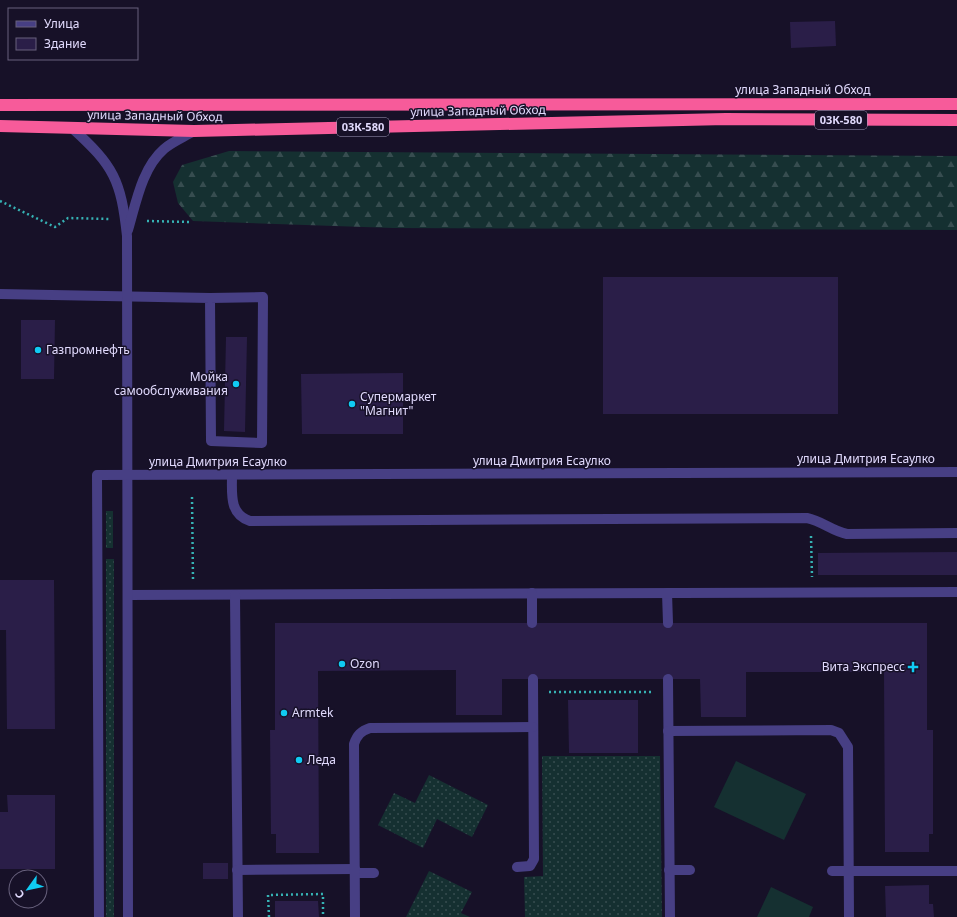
<svg xmlns="http://www.w3.org/2000/svg" width="957" height="917" font-family="'Noto Sans',sans-serif">
<defs>
<pattern id="grass-dots" width="8" height="8" patternUnits="userSpaceOnUse"><rect width="8" height="8" fill="#153031"/><path d="M2 2h.1M6 6h.1" fill="none" stroke="#374d50" stroke-width="1.8" stroke-linecap="round"/></pattern>
<pattern id="forest-firs" width="22" height="20" patternUnits="userSpaceOnUse"><rect width="22" height="20" fill="#153031"/><path d="M5 1l3.5 6h-7zM16 11l3.5 6h-7z" fill="#374d50"/></pattern>
</defs>
<rect width="100%" height="100%" fill="#171128"/>
<g fill="url(#grass-dots)">
<rect x="106" y="511" width="7" height="37"/>
<rect x="106" y="559" width="8" height="358"/>
<path d="M 542,756 L 660,756 L 662,917 L 525,917 L 524,877 L 543,876 Z"/>
<path d="M 429,775 L 488,805 L 472,837 L 437,819 L 423,848 L 378,825 L 394,793 L 415,803 Z"/>
<path d="M 429,871 L 472,892 L 461,913 L 470,917 L 406,917 Z"/>
</g>
<path fill="url(#forest-firs)" d="M 229,151 L 957,156 L 957,230 L 393,228 L 193,221 L 178,203 L 173,182 L 182,165 Z"/>
<g fill="#153031">
<path d="M 736,761 L 806,794 L 784,840 L 714,807 Z"/>
<path d="M 771,887 L 813,907 L 809,917 L 757,917 Z"/>
</g>
<g fill="#2a1e48">
<path d="M 835,21 L 836,46 L 791,48 L 790,22 Z"/>
<rect x="603" y="277" width="235" height="137"/>
<path d="M 21,320 L 55,320 L 54,379 L 21,379 Z"/>
<path d="M 226,337 L 247,337 L 245,432 L 224,431 Z"/>
<path d="M 403,373 L 403,434 L 302,434 L 301,374 Z"/>
<path d="M 957,552 L 957,575 L 818,575 L 818,553 Z"/>
<path d="M 0,580 L 54,580 L 55,729 L 7,729 L 6,630 L 0,630 Z"/>
<path d="M 275,623 L 927,623 L 927,730 L 933,730 L 933,834 L 929,834 L 929,852 L 885,852 L 884,672 L 746,672 L 746,717 L 701,717 L 700,679 L 502,679 L 502,715 L 456,715 L 456,670 L 318,671 L 319,853 L 276,853 L 276,834 L 271,834 L 270,730 L 275,730 Z"/>
<path d="M 568,700 L 638,700 L 638,753 L 569,753 Z"/>
<path d="M 7,795 L 55,795 L 55,869 L 0,869 L 0,812 L 8,812 Z"/>
<rect x="203" y="863" width="25" height="16"/>
<path d="M 929,885 L 929,904 L 933,904 L 934,917 L 886,917 L 885,886 Z"/>
<path d="M 275,901 L 318,901 L 319,917 L 275,917 Z"/>
</g>
<g fill="none" stroke-linecap="round" stroke-linejoin="round">
<g stroke="#36b3b5" stroke-width="2.5" stroke-dasharray="2 3" stroke-linecap="butt">
<path d="M 0,201 L 55,227 L 68,218 L 110,219"/>
<path d="M 147,221 L 190,222"/>
<path d="M 192,497 L 193,580"/>
<path d="M 811,536 L 812,577"/>
<path d="M 549,692 L 654,692"/>
<path d="M 269,917 L 268,895 L 323,894 L 323,917"/>
</g>
<g stroke="#473f84" stroke-width="10">
<path d="M 0,294 L 210,298 L 263,297 L 262,443 L 211,441 L 210,298"/>
<path d="M 232,475 C 232,494 229,514 250,521 L 807,518 C 822,521 832,531 847,534 L 957,533"/>
<path d="M 667,593 L 668,623"/>
<path d="M 128,595 L 957,592"/>
<path d="M 235,595 L 238,917"/>
<path d="M 532,623 L 532,593"/>
<path d="M 668,679 L 670,917"/>
<path d="M 668,731 L 831,730 L 839,733 L 848,747 L 849,917"/>
<path d="M 517,867 L 530,866 L 534,859 L 533,679"/>
<path d="M 237,870 L 355,869"/>
<path d="M 669,870 L 690,870"/>
<path d="M 832,871 L 957,871"/>
<path d="M 355,873 L 374,873"/>
<path d="M 355,917 L 354,744 C 357,735 361,731 370,728 L 533,727"/>
</g>
<g stroke="#473f84" stroke-width="10">
<path d="M 72,128 C 114,166 121,180 127,236 L 128,917"/>
<path d="M 128,230 C 136,203 142,168 164,149 C 172,142 184,137 194,131"/>
<path d="M 99,917 L 97,475 L 957,472"/>
</g>
<g stroke="#f75b9a" stroke-width="12">
<path d="M 0,105 L 957,104"/>
<path d="M 0,126 L 194,131 L 726,119 L 957,120"/>
</g>
</g>
<g fill="#10cbf3" stroke="#171128" stroke-width="1.5">
<circle cx="38" cy="350" r="4"/>
<circle cx="236" cy="384" r="4"/>
<circle cx="352" cy="404" r="4"/>
<circle cx="342" cy="664" r="4"/>
<path d="M911 661h4v4h4v4h-4v4h-4v-4h-4v-4h4z"/>
<circle cx="284" cy="713" r="4"/>
<circle cx="299" cy="760" r="4"/>
</g>
<g text-anchor="middle" stroke-width="3" stroke-linejoin="round" paint-order="stroke">
<g fill="#171128" stroke="#a49ebd" stroke-width="1">
<rect x="815" y="111" width="52" height="18" rx="3"/>
<rect x="337" y="118" width="52" height="18" rx="3"/>
</g>
<g font-size="11" font-weight="bold" fill="#e1dafd">
<text x="841" y="124">03К-580</text>
<text x="363" y="131">03К-580</text>
</g>
<g font-size="12" fill="#e1dafd" stroke="#171128">
<text x="803" y="94">улица Западный Обход</text>
<text transform="translate(478 111) rotate(-1)" y="4">улица Западный Обход</text>
<text transform="translate(155 116) rotate(1)" y="4">улица Западный Обход</text>
<text x="866" y="463">улица Дмитрия Есаулко</text>
<text x="542" y="465">улица Дмитрия Есаулко</text>
<text x="218" y="466">улица Дмитрия Есаулко</text>
</g>
<g font-size="12" fill="#e1dafd" stroke="#171128" text-anchor="start">
<text x="46" y="354">Газпромнефть</text>
<text x="228" y="381" text-anchor="end">Мойка<tspan x="228" dy="14">самообслуживания</tspan></text>
<text x="360" y="401">Супермаркет<tspan x="360" dy="14">"Магнит"</tspan></text>
<text x="350" y="668">Ozon</text>
<text x="905" y="671" text-anchor="end">Вита Экспресс</text>
<text x="292" y="717">Armtek</text>
<text x="307" y="764">Леда</text>
</g>
</g>
<rect x="8" y="8" width="130" height="52" fill="#171128" stroke="#68617d"/>
<rect x="16" y="21" width="20" height="6" fill="#473f84" stroke="#68617d"/>
<text x="44" y="28" font-size="12" fill="#e1dafd">Улица</text>
<rect x="16" y="38" width="20" height="12" fill="#2a1e48" stroke="#68617d"/>
<text x="44" y="48" font-size="12" fill="#e1dafd">Здание</text>
<g transform="translate(28 889) rotate(237)"><circle r="19" fill="#171128" stroke="#68617d"/>
<path d="M0-3L7 15L0 10L-7 15Z" fill="#10cbf3"/>
<text y="-6" font-size="11" font-weight="bold" text-anchor="middle" fill="#e1dafd">С</text>
</g>
</svg>
